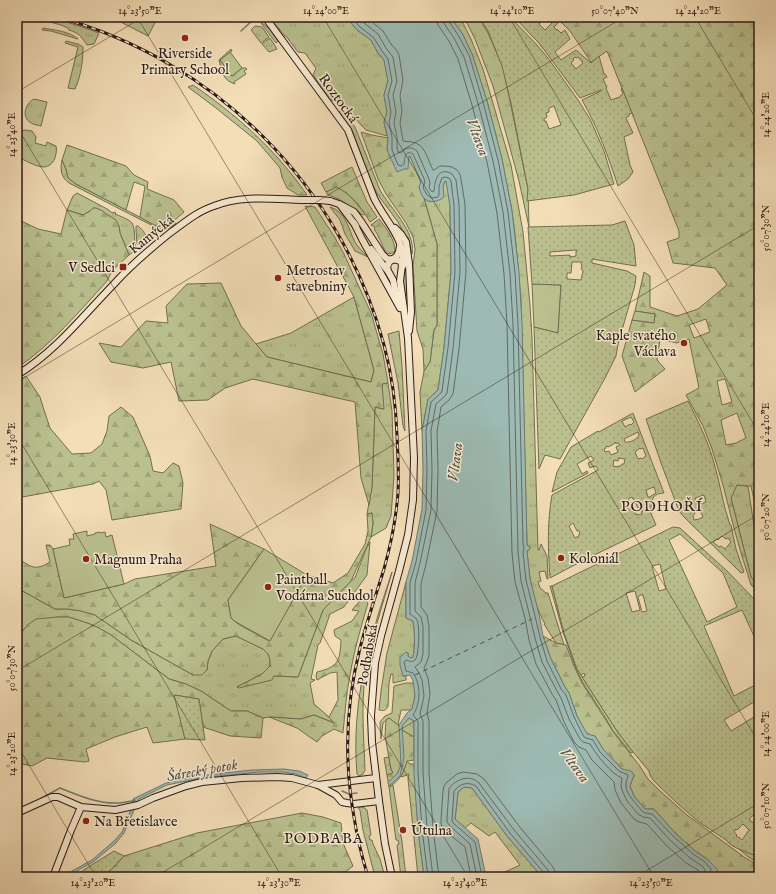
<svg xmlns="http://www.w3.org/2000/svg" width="776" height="894" font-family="'IM FELL English',serif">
<defs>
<pattern id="grass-tufts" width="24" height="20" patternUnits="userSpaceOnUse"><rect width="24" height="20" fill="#bac18f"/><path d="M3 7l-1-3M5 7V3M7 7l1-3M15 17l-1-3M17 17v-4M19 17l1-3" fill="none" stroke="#a0a57a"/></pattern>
<pattern id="forest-firs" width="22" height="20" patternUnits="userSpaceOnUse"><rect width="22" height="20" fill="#bac18f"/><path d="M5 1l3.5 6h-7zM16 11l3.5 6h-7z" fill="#a0a57a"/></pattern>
<pattern id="garden-dots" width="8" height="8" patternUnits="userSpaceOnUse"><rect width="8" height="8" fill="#bac18f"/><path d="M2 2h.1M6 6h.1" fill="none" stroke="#a0a57a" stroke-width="1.8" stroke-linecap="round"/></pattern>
</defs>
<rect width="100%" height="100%" fill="#f3deb8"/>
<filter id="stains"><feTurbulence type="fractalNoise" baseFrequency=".005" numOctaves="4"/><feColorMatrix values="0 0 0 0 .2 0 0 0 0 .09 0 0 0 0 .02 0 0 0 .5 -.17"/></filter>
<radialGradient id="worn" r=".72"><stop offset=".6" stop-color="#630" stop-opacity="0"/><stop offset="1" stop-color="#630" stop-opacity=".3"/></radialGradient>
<g fill="url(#grass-tufts)" stroke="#726e52">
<path d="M 39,17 C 56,17 82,27 99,33 L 94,44 L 87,45 C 81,36 79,33 69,30 L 68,28 L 61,25 L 39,19 Z"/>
<path d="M 269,17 L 346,17 L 357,30 L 371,40 L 378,53 L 384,60 L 388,81 L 384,95 L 387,112 L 384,122 L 387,136 L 366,130 L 361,125 L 348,109 L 343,105 L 332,91 L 331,93 L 332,102 L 313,75 L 316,68 L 315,67 L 305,53 L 298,52 L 286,36 L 285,36 Z"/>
<path d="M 450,17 L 460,17 L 471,39 L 483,69 L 511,165 L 523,232 L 530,305 L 532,338 L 538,550 L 539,550 L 541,544 L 547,556 L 548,579 L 547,579 L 545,571 L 539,572 L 541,581 L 538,582 L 540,588 L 546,593 L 548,593 L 564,645 L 556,643 L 544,624 L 545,624 C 532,602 529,575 527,551 L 530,549 L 530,547 L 527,545 L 521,300 L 515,234 L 512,211 L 502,159 L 487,101 L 472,54 L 462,33 Z"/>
<path d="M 464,17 L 479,17 L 488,33 L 503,67 L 528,189 L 529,227 L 519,181 L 493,86 L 475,39 Z"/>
<path d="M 261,23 C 269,26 273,35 278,41 L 276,43 Z"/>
<path d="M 255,26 L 262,27 L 269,37 L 261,43 L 251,30 Z"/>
<path d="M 43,28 C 54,30 69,31 78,39 L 51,31 L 42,30 Z"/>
<path d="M 270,38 L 277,49 L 269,52 L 262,44 Z"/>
<path d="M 66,41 L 78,44 L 83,47 C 83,61 81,76 75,89 L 68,88 L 78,47 L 65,43 Z"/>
<path d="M 231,49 L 232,51 L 220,60 L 232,76 L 242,68 L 246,68 L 247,69 L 244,71 L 246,74 L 234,82 L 235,84 C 222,80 222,71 219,60 Z"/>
<path d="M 34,99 L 47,102 L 41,126 C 38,125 34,125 31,123 C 21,117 25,104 34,99 Z"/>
<path d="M 341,111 L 343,111 L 355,127 L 380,190 C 390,208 416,231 412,254 L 408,237 L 406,237 L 398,222 L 378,195 L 371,182 L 352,130 L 339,112 Z"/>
<path d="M 25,130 L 32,131 L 36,137 L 35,143 L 46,146 L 47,142 L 56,146 C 57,150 56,154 55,158 C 47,176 31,162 17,157 L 17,132 Z"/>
<path d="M 62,160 L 66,169 L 68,178 L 76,184 L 157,226 C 163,228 169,225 174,221 L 176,224 L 167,229 L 159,229 L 69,183 C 61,177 60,170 62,160 Z"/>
<path d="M 445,180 L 447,181 L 450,206 L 451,272 L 444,348 L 438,390 L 428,399 L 422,431 L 420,392 L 424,371 L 430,362 L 434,330 L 437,325 L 437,244 L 424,198 L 431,202 L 443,186 Z"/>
<path d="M 336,187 C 348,191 357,204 365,214 L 363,215 L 339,199 L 328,195 L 326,192 Z"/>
<path d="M 77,193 L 109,210 L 109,211 L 113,213 L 114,212 L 116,213 L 115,214 C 120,216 130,220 132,223 C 136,229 133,242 137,249 L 129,255 L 120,233 L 119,226 C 112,220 103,208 93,208 L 90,211 L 83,215 L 67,210 L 73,196 Z"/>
<path d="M 330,207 C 346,211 349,231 355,242 C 358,247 363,252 368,257 L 355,251 L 345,234 L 340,220 Z"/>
<path d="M 136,226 L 138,226 C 144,231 150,238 144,246 L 142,243 L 138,245 L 137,244 L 136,230 Z"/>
<path d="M 406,256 L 408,270 L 408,313 L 407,312 L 402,281 L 403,276 L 406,267 Z"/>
<path d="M 354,297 L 374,370 L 371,382 L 267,357 L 256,344 L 291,333 Z"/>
<path d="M 399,331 L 402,366 L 405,431 L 403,426 L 398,383 L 388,334 Z"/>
<path d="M 382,383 L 388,383 L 392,411 L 394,476 L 391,516 L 386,528 L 371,537 L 373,523 L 372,513 L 367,514 L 372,487 L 375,407 L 383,409 Z"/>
<path d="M 736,485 L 748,486 L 759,559 L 759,588 L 751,577 L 731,498 Z"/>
<path d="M 759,497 L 759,532 L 754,500 Z"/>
<path d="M 370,542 L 367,575 L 344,607 L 330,614 L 320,643 L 318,645 L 311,679 L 315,680 L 310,683 L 314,704 L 329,717 L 335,723 L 314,715 L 301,719 L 269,717 L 263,718 L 247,711 L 231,711 L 201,691 L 186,684 L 169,679 L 111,635 L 99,628 L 90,624 L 69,617 L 58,617 L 29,624 L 17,637 L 17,587 L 19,589 L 55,609 L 68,609 L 81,611 L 95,615 L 131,640 L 193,675 L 207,670 L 208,661 L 212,651 L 223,639 L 236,636 L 263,649 L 268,654 L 270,659 L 270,666 L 262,674 L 237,687 L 274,676 L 298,677 L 323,610 L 351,581 L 355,578 L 366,549 Z"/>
<path d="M 392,572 C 382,607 370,642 365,678 C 361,708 364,739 365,770 L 363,774 L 359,776 L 357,774 C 351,702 369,640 392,572 Z"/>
<path d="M 406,582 L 406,618 L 413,621 C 415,631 415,647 413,657 L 411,658 L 408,656 L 408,653 L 403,676 L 406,676 L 406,680 L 393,683 L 393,674 L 391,674 L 389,683 L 388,706 C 386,711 384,711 379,710 L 381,691 L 387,653 Z"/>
<path d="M 550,586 L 552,586 L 564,633 L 577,669 L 617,731 L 633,752 L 631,753 L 613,731 L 605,717 L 583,683 L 576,669 L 563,632 Z"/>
<path d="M 406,683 L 414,683 L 415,696 L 412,710 L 401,710 L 398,725 L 389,718 L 383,723 L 381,739 L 380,722 L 385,716 L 392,713 L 394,686 Z"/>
<path d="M 409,718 L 414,721 L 414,737 L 402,730 L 402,726 Z"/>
<path d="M 389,757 L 391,769 L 393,773 L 387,775 L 384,758 Z"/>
<path d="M 407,761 L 410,764 L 414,764 L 418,829 L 424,877 L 418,877 L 408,779 L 409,774 L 402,777 L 401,776 Z"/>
<path d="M 393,785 L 402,842 L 406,877 L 401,877 L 397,845 L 399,844 L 398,840 L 396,840 L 389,787 Z"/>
<path d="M 464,787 L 472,788 L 507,836 L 542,877 L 494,877 L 520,865 L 495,832 L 489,836 L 471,823 L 465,828 L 455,820 L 458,792 Z"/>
<path d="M 361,807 L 363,807 L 367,810 L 371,835 L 369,836 L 370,840 L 372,840 L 373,844 L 380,859 L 385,877 L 375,877 L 363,830 L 360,810 L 358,808 Z"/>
<path d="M 738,848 L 757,856 L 755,861 L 747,856 L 746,855 Z"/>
</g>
<g fill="url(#forest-firs)" stroke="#726e52" fill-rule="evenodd">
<path d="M 556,17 L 759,17 L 759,497 L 754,500 L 751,486 L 737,485 L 731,498 L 751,577 L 759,588 L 759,593 L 751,585 L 741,553 L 734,528 L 723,485 L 712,449 L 703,426 L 686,395 L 699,388 L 689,339 L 677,343 L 660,339 L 657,360 L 665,369 L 635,392 L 622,356 L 632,320 L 654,323 L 655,314 L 635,311 L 644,272 L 650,276 L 650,307 L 677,316 L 698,309 L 727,285 L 715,268 L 673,263 L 667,242 L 679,238 L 679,231 L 607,51 L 591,62 L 570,31 ZM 706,319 L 710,332 L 694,338 L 689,325 ZM 725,379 L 732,402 L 722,405 L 717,381 ZM 737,413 L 746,438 L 736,443 L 726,445 L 721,420 Z"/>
<path d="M 193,85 C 237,115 276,150 307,195 L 298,195 L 287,188 L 282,177 L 280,168 L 257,141 L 216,108 L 188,87 Z"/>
<path d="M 361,132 L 372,135 L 388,138 L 387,150 L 409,156 L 410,155 L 421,183 L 419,187 L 424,198 L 437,244 L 437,325 L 434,330 L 430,362 L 424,371 L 423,349 L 417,331 L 413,266 L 415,249 L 413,237 L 406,223 L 386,194 L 378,179 Z"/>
<path d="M 67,145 L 126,166 L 134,175 L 148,182 L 147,189 L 174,200 L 184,212 L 169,225 C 159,230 149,222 140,217 L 145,186 L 134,182 L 126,210 L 76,184 L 68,178 L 66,169 L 62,160 Z"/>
<path d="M 352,167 L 367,202 L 377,217 L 370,222 C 363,210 350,192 336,187 L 326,192 L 321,183 Z"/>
<path d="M 305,206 L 315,207 L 334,236 L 344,254 L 371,313 L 383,354 L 388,383 L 382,384 L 384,409 L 375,407 L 372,487 L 369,505 L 361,478 L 355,402 L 253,379 L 225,388 L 208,400 L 179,401 L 171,362 L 143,368 L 111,362 L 99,343 L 121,347 L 146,321 L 168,323 L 166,306 L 187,284 L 221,283 L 241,326 L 267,357 L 371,382 L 374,370 L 354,297 Z"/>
<path d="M 93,208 L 96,208 L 103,211 L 106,214 L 116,220 L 119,226 L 120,233 L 129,255 L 112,271 L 107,281 C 79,312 52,344 17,368 L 17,347 L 23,344 L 17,339 L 17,219 L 38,229 L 61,234 L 67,210 L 83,215 L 90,211 Z"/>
<path d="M 379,219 C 386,228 395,239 395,251 C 385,260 383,244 379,238 C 378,235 376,232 374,229 L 375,228 L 374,226 L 372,226 L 371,225 Z"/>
<path d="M 26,376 L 40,397 L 44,410 L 50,428 L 72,454 L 91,453 L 102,444 L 107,431 L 109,416 L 121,407 L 133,417 L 150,456 L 153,471 L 163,473 L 173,463 L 179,466 L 183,483 L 181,509 L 112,520 L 106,490 L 99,481 L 93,484 L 17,498 L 17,382 Z"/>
<path d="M 372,513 L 373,523 L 371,537 L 351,581 L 323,610 L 298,677 L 274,676 L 272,680 L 239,688 L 237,687 L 262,674 L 270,666 L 270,660 L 268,654 L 263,649 L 236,636 L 223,639 L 212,651 L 208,661 L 207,670 L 202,675 L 193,675 L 131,640 L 95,615 L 81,611 L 68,609 L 55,609 L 19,589 L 17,587 L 17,558 C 31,566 34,572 50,562 L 46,545 L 50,545 L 53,549 L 64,598 L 124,584 L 135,579 L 216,566 L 210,524 L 264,549 L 228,600 L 231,618 L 238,624 L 269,641 L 307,575 L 333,583 L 348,573 L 365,544 L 368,531 L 367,514 Z"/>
<path d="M 365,595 L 365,600 L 368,603 C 361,627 354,651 350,675 C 346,694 345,714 343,733 L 334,729 L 322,736 L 317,742 L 297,728 L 269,717 L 301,719 L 314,715 L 334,723 L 329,717 L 338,700 L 337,672 L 330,673 L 317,680 L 316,676 L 317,672 C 339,667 340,660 341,640 L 335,636 L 334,630 L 352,621 L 359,611 L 352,610 Z"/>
<path d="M 58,617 L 69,617 L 90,624 L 99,628 L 111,635 L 169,679 L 186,684 L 201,691 L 231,711 L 247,711 L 263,718 L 261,738 L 230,736 L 203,727 L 199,699 L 175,695 L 185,739 L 153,743 L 147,727 L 115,737 L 86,749 L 89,761 L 85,762 L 47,758 L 32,766 L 17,763 L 17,637 L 29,624 L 36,619 Z"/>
<path d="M 543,636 L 556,643 L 566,645 L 574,666 L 582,683 L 614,733 L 639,765 L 648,779 L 660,791 L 687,815 L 744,857 L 759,866 L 759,877 L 717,877 L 713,872 L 707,859 L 695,851 L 675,833 L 654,809 L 645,809 L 634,796 L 630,786 L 634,775 L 622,769 L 603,749 L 595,736 L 587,735 L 577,716 L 569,693 L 565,687 L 551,659 Z"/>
<path d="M 389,718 L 398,725 L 402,730 L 414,737 L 414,760 L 407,761 C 403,774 401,779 389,787 L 387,775 L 393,773 L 391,769 L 385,736 L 386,720 Z"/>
<path d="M 302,813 L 323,817 L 341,823 L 343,843 L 353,866 L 339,877 L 108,877 L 109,872 L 124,856 L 197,833 Z"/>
</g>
<g fill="#bac18f" stroke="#726e52">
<path d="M 111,17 L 158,17 L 148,36 Z"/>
<path d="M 230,52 L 242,68 L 232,76 L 220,60 Z"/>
<path d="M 532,284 L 561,285 L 558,333 L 534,327 Z"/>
<path d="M 635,311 L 655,314 L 654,323 L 632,320 Z"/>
<path d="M 87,531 L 87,536 L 95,534 L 95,533 L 99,532 L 100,533 L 105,532 L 106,537 L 112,535 L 124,584 L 64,598 L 53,549 L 70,545 L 69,539 L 74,539 L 73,534 Z"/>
<path d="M 264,549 L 307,575 L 270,641 L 236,622 L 231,618 L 228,600 Z"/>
</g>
<g fill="url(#garden-dots)" stroke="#726e52" fill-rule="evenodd">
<path d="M 479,17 L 510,17 L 536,44 L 548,58 L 578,100 L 590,119 L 604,151 L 614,184 L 574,195 L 527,201 L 528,189 L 511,103 L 502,66 L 488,31 ZM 554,106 L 561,125 L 549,129 L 546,121 L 544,121 L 544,119 L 547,117 L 546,113 L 549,112 L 549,108 Z"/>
<path d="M 514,17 L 552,17 L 558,23 L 554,27 L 556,30 L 557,29 L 561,33 L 565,30 L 570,39 L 555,52 L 561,60 L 576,50 L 591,63 L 599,56 L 604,74 L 605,74 L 607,77 L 603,79 L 607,87 L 606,88 L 611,100 L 620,97 L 620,96 L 623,94 L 621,89 L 622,88 L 632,113 L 629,114 L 629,116 L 626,118 L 633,133 L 624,137 L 630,165 L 633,172 L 628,179 L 618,186 C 608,156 598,128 582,100 L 601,91 L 601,90 L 580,98 L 548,55 L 538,42 ZM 546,17 L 552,23 L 545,30 L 539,24 ZM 575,57 L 576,58 L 578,57 L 583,63 L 576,69 L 571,63 L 574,60 L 573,59 Z"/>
<path d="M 625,221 L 634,245 L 636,266 L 592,259 L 592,263 L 627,271 L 636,276 L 635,285 L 618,344 L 616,356 L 605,378 L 581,421 L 560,459 L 545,455 L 539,469 L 534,327 L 558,333 L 561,285 L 532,284 L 528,227 L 612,225 ZM 576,250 L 577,251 L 576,251 L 576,256 L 570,257 L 570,255 L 550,256 L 550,252 ZM 572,262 L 581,262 L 582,267 L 581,269 L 583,271 L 581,280 L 567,279 L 567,273 L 571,273 Z"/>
<path d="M 688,401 C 698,421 708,441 714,463 C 720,483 723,505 730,525 L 731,525 L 736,549 L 744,572 L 741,573 L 684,517 L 679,511 L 661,463 L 646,419 ZM 704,495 L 706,502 L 697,505 L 695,498 ZM 699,508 L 703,517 L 699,519 L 694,520 L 693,516 L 695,513 L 694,510 ZM 722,536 L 726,539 L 728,538 L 731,542 L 725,549 L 721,546 L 719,547 L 713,542 L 717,539 L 718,540 Z"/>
<path d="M 633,413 L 643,439 L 664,493 C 648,494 654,503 650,511 L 656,525 L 582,561 L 550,578 C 548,551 547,522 552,495 L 598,470 L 596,466 L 594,467 L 594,466 L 590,468 L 588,463 L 594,460 L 591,456 L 577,464 L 582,474 L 587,471 L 588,473 L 552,492 L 557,472 L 571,447 L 598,431 L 599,432 ZM 631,417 L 634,422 L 631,425 L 630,424 L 625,427 L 622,421 ZM 638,432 L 639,435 C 638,439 630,443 625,442 L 624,439 ZM 615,442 L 616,444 L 618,443 L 620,445 L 616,447 L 618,452 L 611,455 L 609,451 L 605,452 L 604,449 L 606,448 L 606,447 L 607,446 L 608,447 L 614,444 L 614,443 ZM 640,448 L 640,449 L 643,448 L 646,456 L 642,459 L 641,458 L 638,459 L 635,452 ZM 619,458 L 625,459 L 624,464 L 622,464 L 621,466 L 618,466 L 618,467 L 613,466 L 614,460 L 618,461 ZM 654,487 L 656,493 L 651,496 L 650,497 L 648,497 L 646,490 ZM 632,497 L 638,508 L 640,506 L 643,511 L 641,512 L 642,514 L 640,515 L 638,514 L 636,515 L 635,511 L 633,512 L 632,509 L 633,508 L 628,499 ZM 573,523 L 577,531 L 579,531 L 580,533 L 579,534 L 579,536 L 575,538 L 569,526 Z"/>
<path d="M 673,527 L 680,528 L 727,571 L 759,604 L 759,647 L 742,610 L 704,626 L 734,696 L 759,683 L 759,699 L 724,720 L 731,731 L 759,714 L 759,810 L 749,819 L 759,828 L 759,857 C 750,853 731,848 726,840 L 699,822 L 678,804 L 654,781 L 650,775 L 649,771 L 633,752 L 617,731 L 582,677 L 585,676 L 584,673 L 581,675 L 577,669 L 564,633 L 552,586 ZM 680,534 L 723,573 L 737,607 L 707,622 L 669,540 ZM 660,564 L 666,589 L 659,591 L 652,566 ZM 635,591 L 640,610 L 632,612 L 626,593 ZM 640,595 L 643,595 L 647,611 L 642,612 L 638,597 ZM 743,824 L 749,830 L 742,840 L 739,837 L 739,838 L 736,836 L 737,835 L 734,832 L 736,829 L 737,830 Z"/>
<path d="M 174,695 L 199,699 L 205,740 L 185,739 Z"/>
<path d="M 114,851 L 124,856 L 109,872 L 108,877 L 74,877 L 85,869 Z"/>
</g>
<g fill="#9dbbb4" stroke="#6f7b74">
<path d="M 346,17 L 450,17 L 462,33 L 472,54 L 487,101 L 502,159 L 512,211 L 519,272 L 522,323 L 527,545 L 530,547 L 530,549 L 527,551 L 530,579 L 539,614 L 543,636 L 551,659 L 565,687 L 569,693 L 577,716 L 587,734 L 595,736 L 603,749 L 622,769 L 631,771 L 634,775 L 630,786 L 634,796 L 645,809 L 654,809 L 675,833 L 695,851 L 707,859 L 717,869 L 718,872 L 714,873 L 717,877 L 719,877 L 542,877 L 507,836 L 472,788 L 464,787 L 458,792 L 455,819 L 478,839 L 486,877 L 424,877 L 418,829 L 414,774 L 414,721 L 409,718 L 402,726 L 404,758 L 400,776 L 389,786 L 388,782 L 397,774 L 401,765 L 399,725 L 407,713 L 412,709 L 415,696 L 413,681 L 410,675 L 403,676 L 400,665 L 400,657 L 406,652 L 408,653 L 408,656 L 411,658 L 413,657 C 415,647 415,631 413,621 L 406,618 L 406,582 L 412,561 L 422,509 L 423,470 L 422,431 L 428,399 L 438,390 L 444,348 L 451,272 L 450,206 L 446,181 L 445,181 L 443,186 L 444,197 C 438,202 428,204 423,197 C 421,194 420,190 419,187 L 421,182 L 410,156 L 409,156 L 408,169 L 404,169 L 397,172 L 387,150 L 388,138 L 384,122 L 387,112 L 384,95 L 388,81 L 384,60 L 378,53 L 371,40 L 357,30 Z"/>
<path d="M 284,769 L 299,771 L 308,775 L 306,778 L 296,774 L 283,772 L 259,772 L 201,778 L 167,785 L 139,799 L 124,833 L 116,843 L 93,862 L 80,869 L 71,877 L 66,877 L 72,871 L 92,860 L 114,841 L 122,832 L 130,812 L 133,803 L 133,799 L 166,783 L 197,776 L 252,770 Z"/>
</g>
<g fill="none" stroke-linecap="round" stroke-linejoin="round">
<g stroke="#646a64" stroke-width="1">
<path d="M 351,17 L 360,27 L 374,38 L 382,51 L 388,59 L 392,81 L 388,95 L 391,112 L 389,123 L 392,137 L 392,150 L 398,165 L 401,166 L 404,164 C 405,159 404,149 413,154 L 425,181 L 423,188 L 427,195 L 432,198 L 438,197 L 439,195 L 439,186 L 442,178 L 445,177 L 449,178 L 451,181 L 454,205 L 455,272 L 448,348 L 442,391 L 441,393 L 431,402 L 426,431 L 427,470 L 426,510 L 416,562 L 410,583 L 410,614 C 412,616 416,617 417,620 C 420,625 419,657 415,660 C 412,663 409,661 406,660 L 404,662 L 406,671 L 413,673 C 421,684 421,703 413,715 L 418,721 L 418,773 L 422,829 L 428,877"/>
<path d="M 358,17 L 364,23 L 378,34 L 386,48 L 393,57 L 397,81 L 393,95 L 396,112 L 394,123 L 397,137 L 397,148 L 398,152 L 401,153 C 406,147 411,146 417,151 L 429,179 L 430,183 L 429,188 L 432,192 L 434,191 C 435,180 438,166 452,174 L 456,180 L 459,205 L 460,272 L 453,349 L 447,393 L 445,396 L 436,404 L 431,431 L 432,470 L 431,510 L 420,563 L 415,583 L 415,611 L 421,617 L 423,626 L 423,654 L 421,662 L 415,667 L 419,673 L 422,680 L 424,696 L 420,714 L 423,721 L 423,773 L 427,828 L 433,877"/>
<path d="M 366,17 L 383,31 L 391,44 L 397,51 L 399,55 L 403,80 L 400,96 L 402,111 L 400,123 L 403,141 C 407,142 411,141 416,143 C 426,147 428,161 433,170 L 434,170 L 440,166 L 445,166 L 452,167 L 457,170 L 460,174 L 461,179 L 465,204 L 466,272 L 459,349 L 453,394 L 449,400 L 441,407 L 437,432 L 438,470 L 437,511 L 426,564 L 421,584 L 421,607 L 427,615 L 429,626 L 429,655 L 427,662 L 424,668 L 428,678 L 430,694 L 427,713 L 429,721 L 429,773 L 433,828 L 439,877"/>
<path d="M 436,17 L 438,25 L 449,41 L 458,59 L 472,105 L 487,162 L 497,213 L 504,274 L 507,324 L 512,553 L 515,582 L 525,618 L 529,640 L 536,664 L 552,694 L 556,700 L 564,722 L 574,742 L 579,747 L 586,750 L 592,760 L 614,782 L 615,790 L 621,803 L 634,819 L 639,822 L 647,824 L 666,845 L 686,863 L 698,870 L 699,872 L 700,877"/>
<path d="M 442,17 L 443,22 L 454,38 L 464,57 L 478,103 L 493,161 L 503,212 L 510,273 L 513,324 L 518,552 L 521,581 L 530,617 L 535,638 L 542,662 L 557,691 L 561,698 L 569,719 L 580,739 L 583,742 L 590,744 C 596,754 611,774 622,778 L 621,785 L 622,790 L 627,801 L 638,814 L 643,817 L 650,818 L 670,840 L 690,858 L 702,866 L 705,870 L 706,877"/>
<path d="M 447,17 L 448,20 L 458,35 L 469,55 L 483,102 L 498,160 L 508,212 L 515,273 L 518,324 L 523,544 L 524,548 L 523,552 L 526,580 L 535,616 L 540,637 L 547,661 L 561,689 L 566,695 L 574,717 L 584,737 L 586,738 L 593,740 L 600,752 L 619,771 L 628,775 C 628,778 626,781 626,784 C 624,792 637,805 642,811 L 645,813 L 652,814 L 673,836 L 693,854 L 705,862 L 711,869 L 710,874 L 712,877"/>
<path d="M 471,877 L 465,847 L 444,830 L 441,824 L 441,820 L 443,791 L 444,786 L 447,782 L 457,774 L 463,772 L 477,774 L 484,779 L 519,826 L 553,867 L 555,872 L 556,877"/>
<path d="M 477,877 L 470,844 L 450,826 L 447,822 L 447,818 L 449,789 C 455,779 470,774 479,783 L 514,830 L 548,870 L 550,877"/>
<path d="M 482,877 L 475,842 L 453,823 L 452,820 L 454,791 C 460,784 467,781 476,786 L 510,833 L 544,873 L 545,877"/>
</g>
<g stroke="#6f7b74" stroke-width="1.5">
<path d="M 241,31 L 256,17"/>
<path d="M 342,791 L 349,794 L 357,793"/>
<path d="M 40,799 L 60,788 C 80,796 98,804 119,803 C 125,802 130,802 135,800"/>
</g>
<path stroke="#53524c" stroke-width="1" stroke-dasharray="5 4" stroke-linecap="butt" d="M 415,675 L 532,619"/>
<g stroke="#2b1a14" stroke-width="8">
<g id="secondary">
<path d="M 265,17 L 348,130 L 374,198 C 385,221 406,239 403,266"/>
<path d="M 330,201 L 339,204 L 354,212 L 360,220 L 382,254 L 387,259 L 398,260 L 401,262 L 402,265 L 400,281 L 408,338 L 414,458 L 413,500 L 408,535 L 399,571 L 381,636 L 375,663 L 371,716 L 372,742 L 379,801 L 385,844 L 392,877"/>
<path d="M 341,206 L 356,226"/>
<path d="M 354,223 L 362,239 L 400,308"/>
<path d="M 395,228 L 401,234 L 406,242 L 409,264 L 411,312 L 409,331"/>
<path d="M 371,249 L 387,270"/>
<path d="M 398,301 L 393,280 L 388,271 L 387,267 C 390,255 398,263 400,246"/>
<path d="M 17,375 C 55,352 83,316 114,284 C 131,265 150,249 170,233 C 184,223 198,211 214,206 C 241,195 272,199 301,200"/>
<path d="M 318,785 L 376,778"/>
<path d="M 17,813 L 52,797 L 58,797 L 81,807 L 115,810 L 138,805 L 153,798 L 186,786 L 202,782 L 242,778 L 277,777 L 292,778 L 318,785 L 336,795 L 342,802 L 347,803 L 354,804 L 379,801"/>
<path d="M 53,877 L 71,830 L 81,807"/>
</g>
</g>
<use href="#secondary" stroke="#f7ead1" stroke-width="6"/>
<g stroke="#2b1a14" stroke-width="3">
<path id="rail" d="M 57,17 C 216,60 341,186 384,345 C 392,375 396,405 397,436 C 398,455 399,474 398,493 C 396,519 391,544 384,569 C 376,595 367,621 360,648 C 346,703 344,761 354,817 C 357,837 362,857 368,877"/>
</g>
<use href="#rail" stroke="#f7ead1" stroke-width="1.5" stroke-dasharray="4.5" stroke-linecap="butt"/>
<g stroke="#2b1a14" stroke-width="8" stroke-linecap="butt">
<path id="secondary-bridge" d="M 301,200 L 320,200 L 330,201"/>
</g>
<use href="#secondary-bridge" stroke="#f7ead1" stroke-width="6"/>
</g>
<path fill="none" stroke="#2b1a14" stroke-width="1" stroke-opacity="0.45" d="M 137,17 L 654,877M 323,17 L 759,743M 509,17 L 759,433M 695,17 L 759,124M 17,92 L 143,17M 17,127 L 468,877M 17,382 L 624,17M 17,436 L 282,877M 17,671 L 759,225M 17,745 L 96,877M 155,877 L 759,514M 636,877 L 759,803"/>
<g fill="#8f2418" stroke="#f7ead1" stroke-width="1.5">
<circle cx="185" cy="38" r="4"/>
<rect x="119" y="263" width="8" height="8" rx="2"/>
<circle cx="278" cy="278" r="4"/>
<circle cx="684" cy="343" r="4"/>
<circle cx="561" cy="558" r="4"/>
<circle cx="86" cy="559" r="4"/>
<circle cx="268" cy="587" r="4"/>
<circle cx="86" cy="821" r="4"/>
<circle cx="403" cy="830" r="4"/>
</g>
<g text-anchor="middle" stroke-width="3" stroke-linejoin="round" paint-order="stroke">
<g font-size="14" fill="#2b1a14" stroke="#f7ead1" text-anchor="start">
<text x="185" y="58" text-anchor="middle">Riverside<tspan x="185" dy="16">Primary School</tspan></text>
<text x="115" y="272" text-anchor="end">V Sedlci</text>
<text x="286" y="275">Metrostav<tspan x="286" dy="16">stavebniny</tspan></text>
<text x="676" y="340" text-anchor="end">Kaple svatého<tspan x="676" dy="16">Václava</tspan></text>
<text x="569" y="563">Koloniál</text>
<text x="94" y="564">Magnum Praha</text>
<text x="276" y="584">Paintball<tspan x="276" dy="16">Vodárna Suchdol</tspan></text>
<text x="94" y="826">Na Břetislavce</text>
<text x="411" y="835">Útulna</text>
</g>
<g font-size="14" fill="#2b1a14" stroke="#f7ead1">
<text transform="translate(339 98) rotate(54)" y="5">Roztocká</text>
<text transform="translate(151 234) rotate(-39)" y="5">Kamýcká</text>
<text transform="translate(367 655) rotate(-80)" y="5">Podbabská</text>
</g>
<g font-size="15" font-style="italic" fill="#53524c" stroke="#f7ead1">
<text transform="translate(478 137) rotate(69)" y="5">Vltava</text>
<text transform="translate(455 462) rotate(-83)" y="5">Vltava</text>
<text transform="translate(575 765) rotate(54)" y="5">Vltava</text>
<text transform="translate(202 770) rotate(-10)" y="5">Šárecký potok</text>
</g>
<g font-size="15" letter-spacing="1" fill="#2b1a14" stroke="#f7ead1">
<text x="662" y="511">PODHOŘÍ</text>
<text x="324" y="843">PODBABA</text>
</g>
</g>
<rect width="776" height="894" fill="none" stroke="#f3deb8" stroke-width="44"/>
<rect x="22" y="22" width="732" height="850" fill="none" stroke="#2b1a14" stroke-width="1.5"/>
<g font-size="10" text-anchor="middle" fill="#2b1a14">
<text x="140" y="14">14°23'50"E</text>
<text x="326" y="14">14°24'00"E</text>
<text x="512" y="14">14°24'10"E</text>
<text x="615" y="14">50°07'40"N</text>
<text x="698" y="14">14°24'20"E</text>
<text transform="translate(765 115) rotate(-90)" y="4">14°24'20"E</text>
<text transform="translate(11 135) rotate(-90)" y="4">14°23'40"E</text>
<text transform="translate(765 228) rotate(-90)" y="4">50°07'30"N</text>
<text transform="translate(765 425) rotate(-90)" y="4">14°24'10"E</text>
<text transform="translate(11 444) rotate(-90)" y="4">14°23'30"E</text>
<text transform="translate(765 517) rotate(-90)" y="4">50°07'20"N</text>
<text transform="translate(11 668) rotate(-90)" y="4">50°07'30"N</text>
<text transform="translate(765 734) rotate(-90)" y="4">14°24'00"E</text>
<text transform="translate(11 754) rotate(-90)" y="4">14°23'20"E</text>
<text transform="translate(765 806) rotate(-90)" y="4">50°07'10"N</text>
<text x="93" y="886">14°23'20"E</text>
<text x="279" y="886">14°23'30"E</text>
<text x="465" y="886">14°23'40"E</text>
<text x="651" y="886">14°23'50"E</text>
</g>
<rect width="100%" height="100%" filter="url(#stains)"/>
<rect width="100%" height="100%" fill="url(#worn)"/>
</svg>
